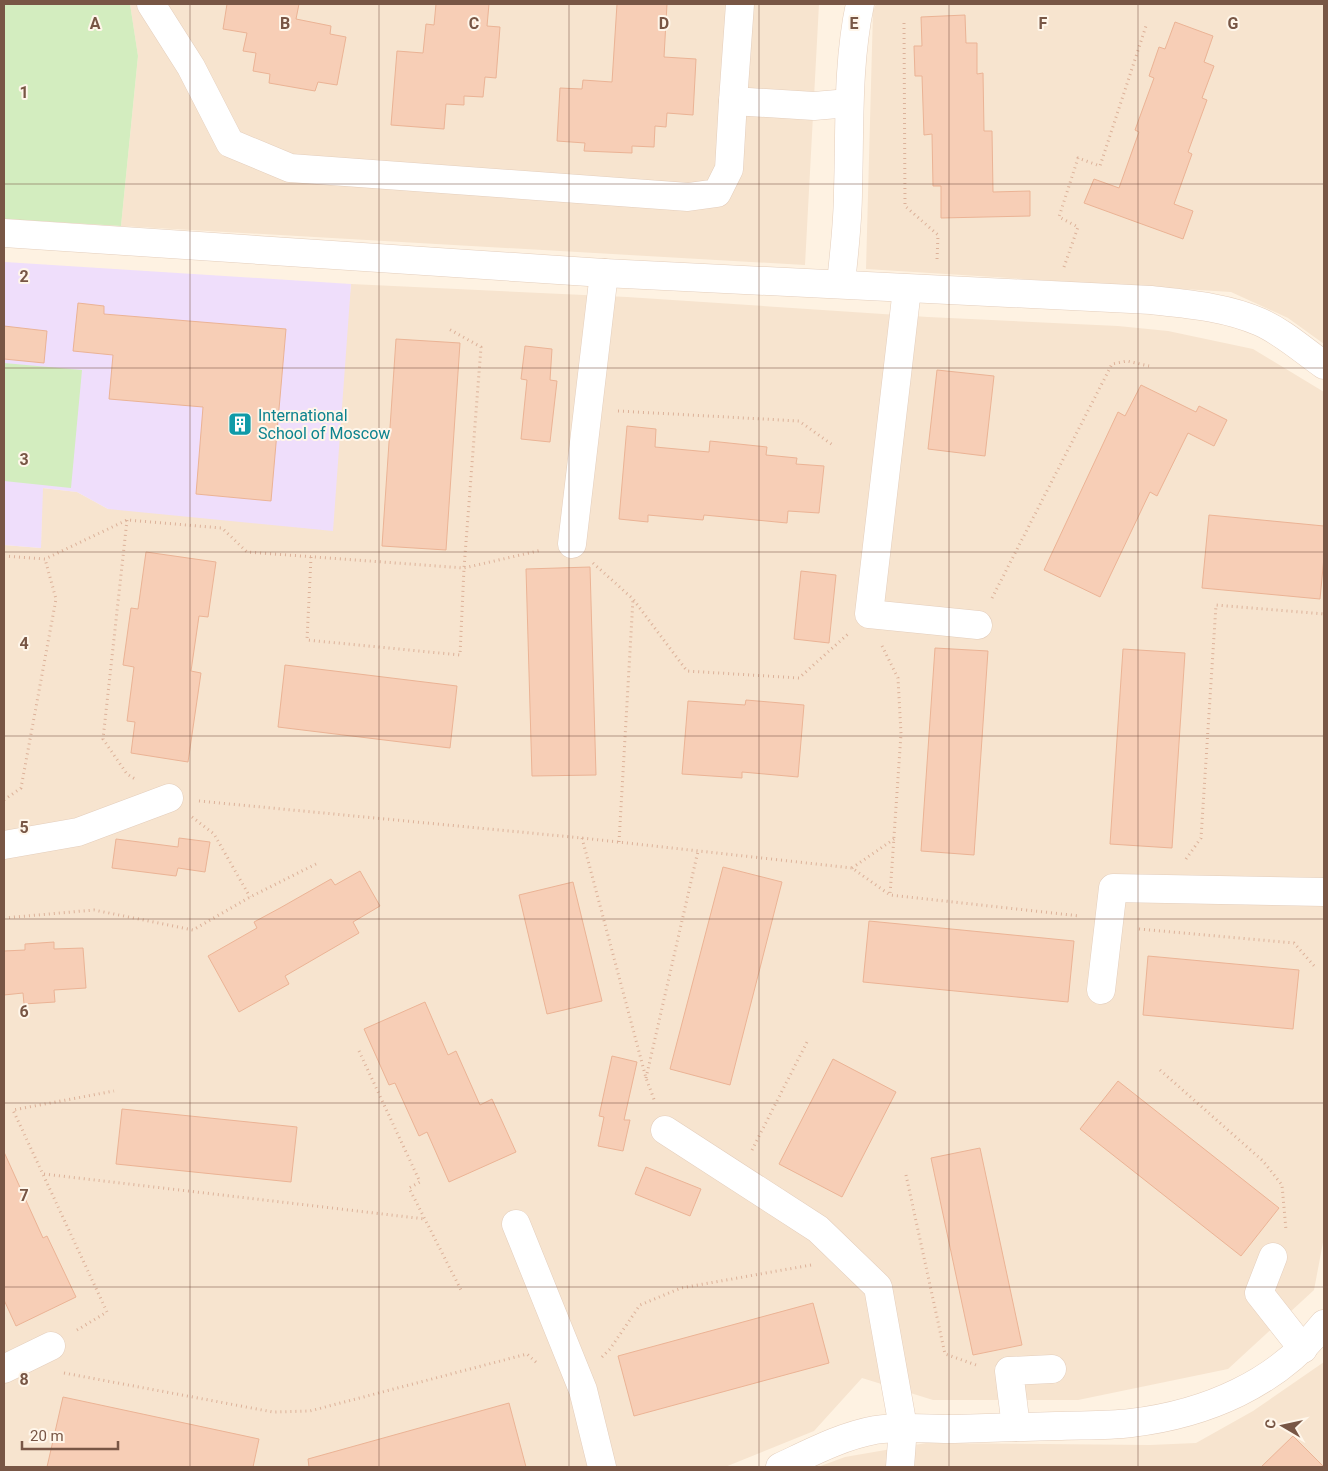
<svg xmlns="http://www.w3.org/2000/svg" width="1328" height="1471" font-family="Roboto,sans-serif">
<rect width="100%" height="100%" fill="#fef2e2"/>
<g fill="#f7e4cf">
<path d="M 130,4 L 819,4 L 805,265 L 121,226 L 138,56 Z"/>
<path d="M 876,4 L 1324,4 L 1324,344 L 1288,318 L 1231,292 L 866,269 L 873,11 Z"/>
<path d="M 351,284 L 627,297 L 928,317 L 1118,326 L 1168,331 L 1253,349 L 1324,392 L 1324,1237 L 1314,1290 L 1228,1369 L 1078,1400 L 933,1400 L 862,1378 L 814,1431 L 725,1467 L 4,1467 L 4,545 L 41,548 L 42,488 L 77,492 L 108,509 L 346,332 Z"/>
<path d="M 1324,1362 L 1324,1467 L 818,1467 L 845,1457 L 926,1443 L 1150,1445 L 1196,1443 L 1253,1411 Z"/>
</g>
<path fill="#efdefb" d="M 5,262 L 351,284 L 333,531 L 108,509 L 77,492 L 43,488 L 41,548 L 4,545 Z"/>
<g fill="#d3edbf">
<path d="M 4,4 L 130,4 L 138,56 L 121,226 L 4,219 Z"/>
<path d="M 4,363 L 82,370 L 71,488 L 4,481 Z"/>
</g>
<g fill="#f7ceb6" stroke="#ebb395">
<path d="M 227,4 L 299,4 L 296,19 L 331,26 L 330,34 L 346,37 L 337,85 L 318,82 L 315,91 L 269,83 L 270,74 L 253,71 L 256,53 L 243,51 L 247,33 L 223,29 Z"/>
<path d="M 436,4 L 489,4 L 487,26 L 500,27 L 496,78 L 485,77 L 483,97 L 464,96 L 464,105 L 446,104 L 444,129 L 391,125 L 397,51 L 423,53 L 426,24 L 434,25 Z"/>
<path d="M 617,4 L 667,4 L 664,57 L 696,59 L 693,115 L 667,113 L 666,127 L 655,126 L 654,147 L 632,146 L 632,153 L 584,151 L 585,143 L 557,141 L 560,88 L 582,89 L 583,80 L 612,82 Z"/>
<path d="M 965,15 L 966,43 L 977,43 L 977,74 L 983,73 L 984,131 L 992,131 L 993,192 L 1030,191 L 1030,216 L 941,218 L 941,186 L 933,186 L 932,134 L 924,135 L 922,76 L 915,76 L 914,46 L 922,46 L 921,17 Z"/>
<path d="M 1175,22 L 1213,36 L 1204,62 L 1214,66 L 1202,98 L 1207,100 L 1188,152 L 1192,154 L 1174,204 L 1193,211 L 1183,239 L 1084,203 L 1094,179 L 1119,188 L 1139,132 L 1135,130 L 1154,78 L 1149,76 L 1159,47 L 1165,49 Z"/>
<path d="M 78,303 L 104,306 L 104,314 L 286,329 L 271,501 L 196,494 L 203,407 L 109,399 L 113,355 L 73,351 Z"/>
<path d="M 4,326 L 47,331 L 44,363 L 4,359 Z"/>
<path d="M 396,339 L 460,343 L 446,550 L 382,546 Z"/>
<path d="M 525,346 L 552,349 L 550,380 L 557,381 L 550,442 L 521,439 L 527,380 L 521,379 Z"/>
<path d="M 937,370 L 994,376 L 985,456 L 928,449 Z"/>
<path d="M 1141,385 L 1196,412 L 1199,406 L 1227,420 L 1214,446 L 1188,433 L 1157,496 L 1150,492 L 1100,597 L 1044,570 L 1118,412 L 1125,416 Z"/>
<path d="M 627,426 L 656,429 L 655,447 L 709,452 L 710,441 L 767,447 L 766,455 L 797,458 L 796,464 L 824,466 L 819,513 L 788,511 L 787,523 L 704,515 L 703,520 L 648,515 L 648,522 L 619,519 Z"/>
<path d="M 1209,515 L 1324,526 L 1324,557 L 1320,599 L 1202,588 Z"/>
<path d="M 146,552 L 216,562 L 208,617 L 199,616 L 191,671 L 201,673 L 188,762 L 131,753 L 135,722 L 127,721 L 134,667 L 123,665 L 131,608 L 138,609 Z"/>
<path d="M 590,567 L 596,775 L 532,776 L 526,569 Z"/>
<path d="M 801,571 L 836,575 L 829,643 L 794,639 Z"/>
<path d="M 935,648 L 988,651 L 974,855 L 921,851 Z"/>
<path d="M 1123,649 L 1185,653 L 1172,848 L 1110,844 Z"/>
<path d="M 285,665 L 457,686 L 450,748 L 278,727 Z"/>
<path d="M 746,700 L 804,705 L 798,777 L 742,772 L 742,778 L 682,774 L 688,701 L 745,705 Z"/>
<path d="M 179,838 L 210,842 L 205,872 L 178,868 L 176,876 L 112,868 L 116,839 L 178,847 Z"/>
<path d="M 723,867 L 782,882 L 730,1085 L 670,1069 Z"/>
<path d="M 360,871 L 380,906 L 353,922 L 359,933 L 285,976 L 289,984 L 239,1012 L 208,956 L 257,928 L 254,922 L 280,908 L 331,879 L 335,885 Z"/>
<path d="M 573,882 L 602,1001 L 547,1014 L 519,895 Z"/>
<path d="M 869,921 L 1074,941 L 1068,1002 L 863,982 Z"/>
<path d="M 54,942 L 54,949 L 83,948 L 86,988 L 54,990 L 55,1002 L 24,1004 L 23,993 L 4,995 L 4,951 L 25,950 L 25,944 Z"/>
<path d="M 1148,956 L 1299,970 L 1293,1029 L 1143,1015 Z"/>
<path d="M 425,1002 L 448,1055 L 456,1051 L 480,1105 L 492,1099 L 516,1152 L 449,1182 L 427,1132 L 419,1136 L 395,1083 L 389,1085 L 364,1029 Z"/>
<path d="M 612,1056 L 637,1062 L 624,1120 L 630,1120 L 623,1151 L 598,1146 L 604,1117 L 599,1116 Z"/>
<path d="M 833,1059 L 896,1092 L 842,1197 L 779,1164 Z"/>
<path d="M 1118,1081 L 1279,1208 L 1241,1256 L 1080,1129 Z"/>
<path d="M 122,1109 L 297,1127 L 291,1182 L 116,1164 Z"/>
<path d="M 980,1148 L 1022,1345 L 973,1355 L 931,1158 Z"/>
<path d="M 4,1152 L 43,1238 L 47,1236 L 76,1297 L 16,1326 L 4,1300 Z"/>
<path d="M 646,1167 L 701,1189 L 690,1216 L 635,1194 Z"/>
<path d="M 813,1303 L 829,1363 L 634,1416 L 618,1356 Z"/>
<path d="M 63,1397 L 259,1439 L 253,1467 L 47,1467 Z"/>
<path d="M 509,1403 L 526,1467 L 309,1467 L 308,1459 Z"/>
<path d="M 1293,1436 L 1324,1467 L 1261,1467 Z"/>
</g>
<g fill="none" stroke-linecap="round" stroke-linejoin="round">
<g stroke="#e4cebc" stroke-width="29">
<g id="minor">
<path d="M 151,4 L 191,67 L 230,143 L 290,168 L 688,197 L 717,193 L 729,169 L 733,101"/>
<path d="M 740,4 L 733,101 L 814,106 L 849,103"/>
<path d="M 4,233 L 604,273 L 1151,300 C 1188,304 1226,307 1260,322 C 1283,332 1304,351 1324,365"/>
<path d="M 841,283 C 844,253 848,222 848,191 C 850,128 847,65 860,4"/>
<path d="M 907,289 L 869,614 L 978,625"/>
<path d="M 572,544 L 604,273"/>
<path d="M 4,845 L 78,832 L 169,798"/>
<path d="M 1101,990 L 1113,888 L 1324,892"/>
<path d="M 665,1130 L 818,1229 L 878,1287 L 903,1427 L 900,1467"/>
<path d="M 516,1224 L 583,1390 L 602,1467"/>
<path d="M 1273,1257 L 1259,1293 L 1303,1349"/>
<path d="M 4,1369 L 51,1346"/>
<path d="M 1016,1427 L 1009,1371 L 1052,1369"/>
<path d="M 780,1467 C 810,1453 842,1436 875,1430 C 902,1426 927,1429 954,1429 C 988,1428 1022,1427 1056,1426 C 1081,1425 1107,1426 1131,1423 C 1206,1414 1277,1384 1324,1324"/>
</g>
</g>
<g stroke="#dcb199" stroke-width="3" stroke-dasharray="1 4" stroke-linecap="butt">
<path d="M 904,23 L 905,206 L 938,235 L 937,260"/>
<path d="M 1064,267 L 1078,227 L 1059,217 L 1078,158 L 1100,166 L 1147,23"/>
<path d="M 618,411 L 799,421 L 834,446"/>
<path d="M 127,520 L 103,739 L 127,774 L 135,779"/>
<path d="M 4,556 L 45,559 L 127,520 L 222,528 L 247,552 L 464,568 L 542,550"/>
<path d="M 311,557 L 307,640 L 460,655 L 464,568 L 481,347 L 447,328"/>
<path d="M 593,563 L 633,599 L 687,671 L 799,678 L 848,634"/>
<path d="M 992,598 L 1112,364 L 1127,361 L 1149,366"/>
<path d="M 882,646 L 898,678 L 901,734 L 890,895"/>
<path d="M 4,800 L 21,788 L 56,599 L 45,559"/>
<path d="M 199,801 L 582,838 L 852,868 L 890,895 L 1080,916"/>
<path d="M 192,817 L 214,834 L 250,897"/>
<path d="M 582,838 L 646,1078 L 655,1102"/>
<path d="M 619,842 L 633,599"/>
<path d="M 1186,859 L 1201,838 L 1216,605 L 1324,614"/>
<path d="M 852,868 L 894,839"/>
<path d="M 4,918 L 94,910 L 193,930 L 250,897 L 318,863"/>
<path d="M 1139,929 L 1294,943 L 1315,967"/>
<path d="M 359,1051 L 420,1182 L 409,1188 L 461,1290"/>
<path d="M 1160,1070 L 1263,1161 L 1282,1185 L 1286,1230"/>
<path d="M 646,1078 L 698,851"/>
<path d="M 752,1150 L 807,1042"/>
<path d="M 44,1174 L 425,1219"/>
<path d="M 906,1175 L 945,1354 L 979,1366"/>
<path d="M 77,1330 L 107,1312 L 13,1110 L 114,1091"/>
<path d="M 602,1357 L 610,1349 L 640,1305 L 681,1288 L 811,1265"/>
<path d="M 64,1373 L 273,1412 L 310,1411 L 527,1354 L 538,1364"/>
</g>
<use href="#minor" stroke="#fff" stroke-width="28"/>
</g>
<path fill="none" stroke="#785645" stroke-width="1" stroke-opacity="0.55" d="M 190,4 L 190,1467M 379,4 L 379,1467M 569,4 L 569,1467M 759,4 L 759,1467M 949,4 L 949,1467M 1138,4 L 1138,1467M 4,184 L 1324,184M 4,368 L 1324,368M 4,552 L 1324,552M 4,736 L 1324,736M 4,919 L 1324,919M 4,1103 L 1324,1103M 4,1287 L 1324,1287"/>
<defs>
<g id="building-square" transform="scale(1.25)"><rect x="-9" y="-9" width="18" height="18" rx="4" fill="#0f9aa8" stroke="#fff6ea"/><path d="M-4-6H4V6H1V3H-1V6H-4ZM-2.5-4.3h1.7v1.8h-1.7ZM.8-4.3h1.7v1.8H.8ZM-2.5-1h1.7V.8h-1.7ZM.8-1h1.7V.8H.8Z" fill="#fff"/></g>
</defs>
<g fill-rule="evenodd">
<use href="#building-square" x="240" y="424"/>
</g>
<g text-anchor="middle" stroke-width="4" stroke-linejoin="round" paint-order="stroke">
<g font-size="16" fill="#0d838f" stroke="#fff6ea" text-anchor="start">
<text x="258" y="421">International<tspan x="258" dy="18">School of Moscow</tspan></text>
</g>
</g>
<g font-size="16" text-anchor="middle" font-weight="bold" fill="#785645" stroke="#fff6ea" stroke-width="4" stroke-linejoin="round" paint-order="stroke">
<text x="95" y="29">A</text>
<text x="285" y="29">B</text>
<text x="474" y="29">C</text>
<text x="664" y="29">D</text>
<text x="854" y="29">E</text>
<text x="1043" y="29">F</text>
<text x="1233" y="29">G</text>
<text x="24" y="98">1</text>
<text x="24" y="282">2</text>
<text x="24" y="465">3</text>
<text x="24" y="649">4</text>
<text x="24" y="833">5</text>
<text x="24" y="1017">6</text>
<text x="24" y="1201">7</text>
<text x="24" y="1385">8</text>
</g>
<rect width="1328" height="1471" fill="none" stroke="#785645" stroke-width="10"/>
<g transform="translate(1283 1426) rotate(279)" stroke="#fff6ea" stroke-width="4" paint-order="stroke">
<path d="M0-4L9 19L0 12L-9 19Z" fill="#785645"/>
<text y="-8" font-size="14" font-weight="bold" text-anchor="middle" fill="#785645">С</text>
</g>
<path d="M22 1441v8h96v-8" fill="none" stroke="#785645" stroke-width="2.5"/>
<text x="30" y="1441" font-size="15" fill="#785645" stroke="#fff6ea" stroke-width="4" paint-order="stroke">20 m</text>
</svg>
